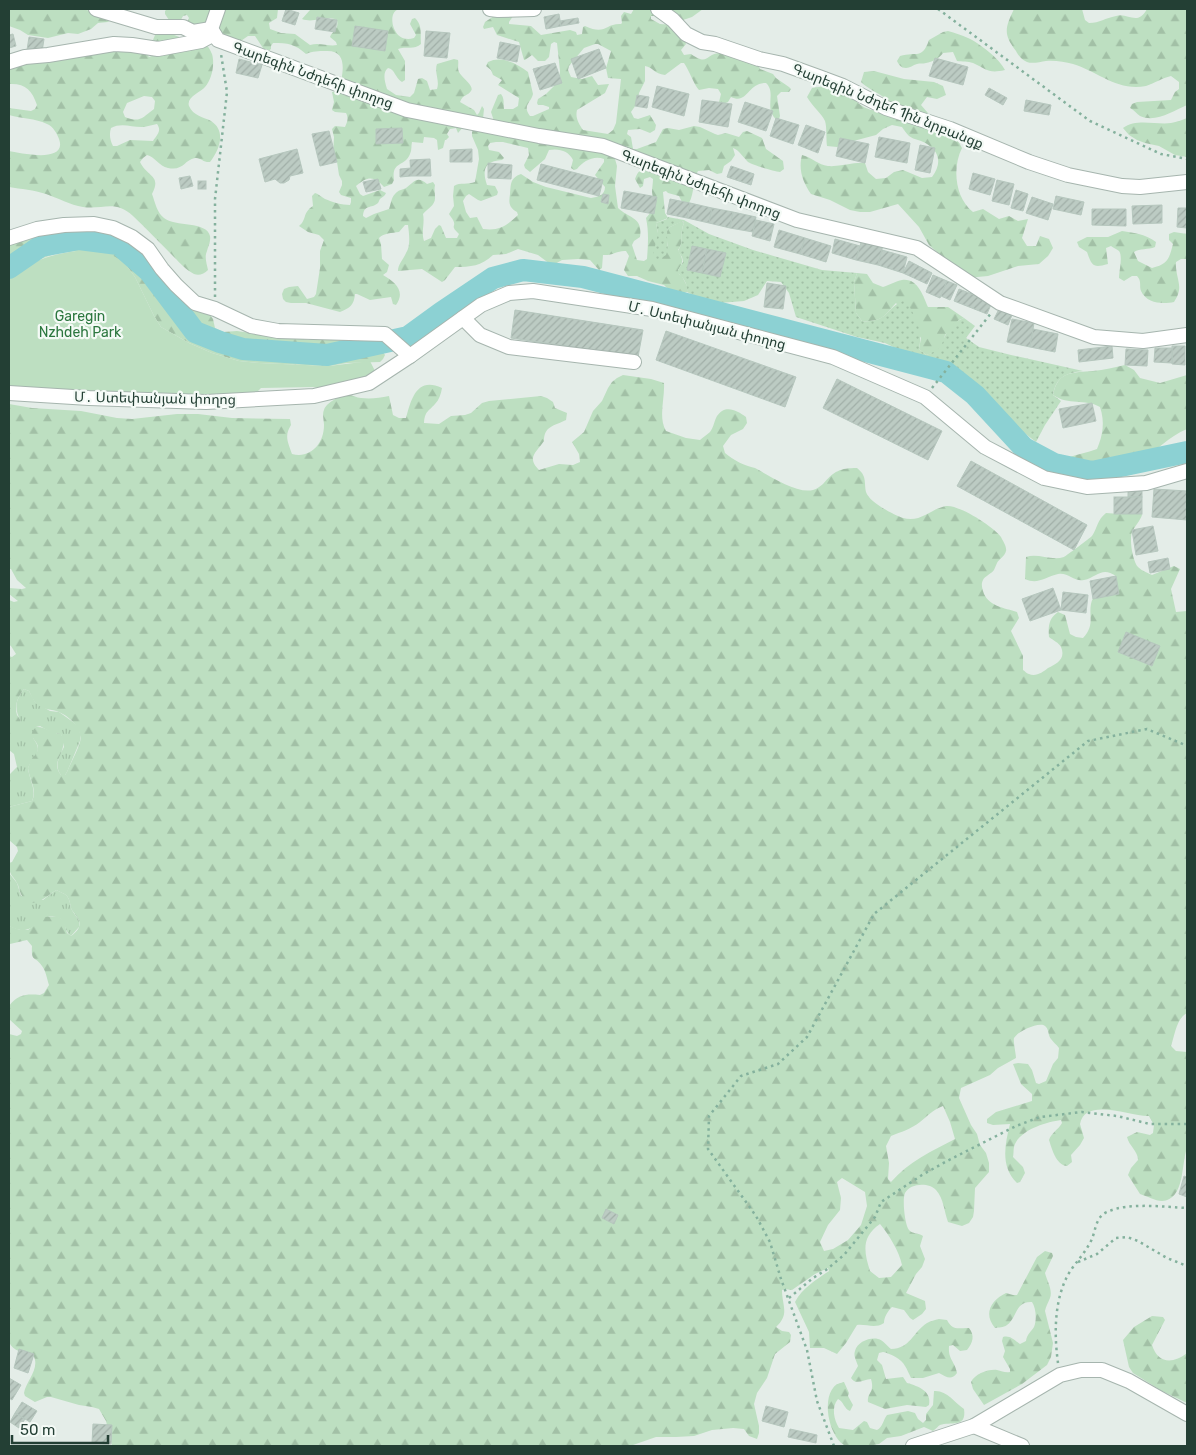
<svg xmlns="http://www.w3.org/2000/svg" width="1196" height="1455" font-family="Rubik,'Noto Sans Armenian',sans-serif">
<defs>
<pattern id="grass-tufts" width="24" height="20" patternUnits="userSpaceOnUse" patternTransform="scale(1.25)"><rect width="24" height="20" fill="#bddfc1"/><path d="M3 7l-1-3M5 7V3M7 7l1-3M15 17l-1-3M17 17v-4M19 17l1-3" fill="none" stroke="#a2c0a6"/></pattern>
<pattern id="forest-firs" width="22" height="20" patternUnits="userSpaceOnUse" patternTransform="scale(1.25)"><rect width="22" height="20" fill="#bddfc1"/><path d="M5 1l3.5 6h-7zM16 11l3.5 6h-7z" fill="#a2c0a6"/></pattern>
<pattern id="garden-dots" width="8" height="8" patternUnits="userSpaceOnUse" patternTransform="scale(1.25)"><rect width="8" height="8" fill="#bddfc1"/><path d="M2 2h.1M6 6h.1" fill="none" stroke="#a2c0a6" stroke-width="1.8" stroke-linecap="round"/></pattern>
<pattern id="building-hatch" width="6" height="6" patternUnits="userSpaceOnUse" patternTransform="scale(1.25)"><rect width="6" height="6" fill="#bccbc3"/><path d="M-1 1l2-2M0 6l6-6M5 7l2-2" fill="none" stroke="#a1afa8"/></pattern>
</defs>
<rect width="100%" height="100%" fill="#e4ede8"/>
<g fill="url(#grass-tufts)">
<path d="M 24,689 L 29,691 L 35,702 L 50,711 L 59,712 L 73,722 L 79,728 L 80,733 L 80,741 L 67,772 L 65,775 L 61,775 C 54,766 59,756 64,747 L 61,734 L 52,733 L 40,726 L 36,727 L 33,738 C 44,753 34,754 28,768 C 29,779 37,790 32,801 L 9,807 L 9,775 L 17,767 L 14,754 L 9,750 L 9,745 L 21,722 C 14,708 15,701 24,689 Z"/>
<path d="M 9,873 L 17,883 L 21,896 L 43,900 L 56,890 C 60,892 64,893 67,896 C 70,900 70,904 71,908 C 74,916 81,918 79,927 L 71,936 C 64,931 66,920 57,917 C 45,912 36,929 25,930 C 19,931 14,928 9,926 Z"/>
</g>
<g fill="url(#forest-firs)" fill-rule="evenodd">
<path d="M 9,9 L 79,9 L 93,11 L 111,19 L 108,22 L 98,23 L 91,29 L 78,34 L 68,33 L 48,38 L 28,35 L 20,30 L 9,26 Z"/>
<path d="M 167,9 L 278,9 L 277,18 L 269,23 L 270,29 L 281,33 L 295,34 L 310,45 C 320,42 329,47 337,45 L 336,42 L 330,37 C 333,30 339,30 337,20 C 325,14 315,24 302,19 L 310,10 C 323,7 329,12 341,9 L 410,9 C 406,9 400,8 397,10 C 387,14 393,45 414,38 L 416,35 L 410,24 L 412,19 L 415,18 C 423,26 420,34 421,44 C 415,50 405,46 398,49 L 405,61 L 405,80 L 402,82 C 395,78 395,69 388,68 C 382,73 385,82 387,89 L 396,95 L 410,97 L 414,93 L 418,79 L 422,78 L 427,81 L 430,90 L 437,89 C 440,81 434,72 437,64 L 454,59 L 458,60 C 459,64 457,68 459,72 C 461,77 475,86 471,91 C 468,96 463,94 460,102 L 474,110 L 477,115 L 479,113 L 482,106 L 484,109 L 483,119 L 464,126 L 458,133 L 456,128 L 450,129 L 447,134 L 449,137 L 446,140 L 445,140 L 443,148 L 438,150 L 437,140 L 434,138 L 424,137 L 423,143 L 412,142 C 411,146 412,150 410,154 C 405,167 391,161 394,180 L 392,184 L 384,187 C 374,176 368,176 356,186 L 360,194 L 363,196 L 380,190 L 386,193 C 385,196 382,197 380,199 C 379,200 379,202 378,203 C 371,209 364,204 363,216 L 366,218 L 374,214 L 389,209 C 391,204 391,198 395,194 C 398,190 402,190 406,188 C 414,182 417,175 427,184 L 433,182 L 435,185 C 434,190 435,192 435,197 C 436,205 427,209 423,214 C 425,223 421,232 424,241 L 431,238 L 435,229 L 439,225 L 441,226 L 446,238 L 457,238 L 459,234 C 449,225 457,227 453,220 C 452,218 450,216 449,214 L 454,206 L 453,196 L 454,186 C 460,182 468,185 475,182 L 479,159 L 478,150 L 472,136 L 472,132 L 474,129 L 494,121 L 491,112 L 498,95 L 501,94 C 505,99 503,104 504,109 L 513,109 L 518,106 L 519,98 L 498,85 L 502,80 L 493,75 L 491,70 L 486,66 L 488,62 C 502,55 517,64 528,72 L 533,94 C 531,103 522,105 530,116 L 533,116 L 549,109 L 549,107 L 543,105 L 538,105 L 537,103 L 538,99 L 546,94 L 559,81 L 560,71 L 557,43 L 554,42 L 551,44 L 549,57 L 545,61 L 538,61 L 532,55 L 525,60 L 524,60 L 519,42 L 497,35 L 493,27 L 484,29 L 483,27 L 485,22 L 494,16 L 513,16 L 509,22 L 509,24 L 531,26 L 541,35 L 570,30 L 576,32 L 577,35 L 582,34 L 583,27 L 585,26 C 606,36 605,23 621,24 L 622,23 L 621,16 L 624,12 L 631,14 L 634,9 L 654,9 L 657,16 L 651,16 L 651,19 L 660,24 L 674,25 L 680,29 L 686,44 L 681,50 L 684,55 L 691,54 C 709,67 705,53 721,53 L 757,63 L 760,69 L 773,74 L 776,78 L 789,87 L 791,89 L 789,92 L 781,92 L 777,96 L 780,116 L 779,119 L 777,120 C 763,109 777,93 766,83 C 747,83 748,105 731,97 L 728,102 L 723,104 L 719,102 L 721,94 L 718,89 L 709,88 L 699,90 C 694,85 689,70 684,63 L 681,63 L 665,75 C 654,74 653,67 645,66 L 645,81 L 639,93 L 638,102 L 631,112 L 634,118 L 638,119 L 650,115 L 656,125 L 655,130 L 650,133 L 640,129 L 628,130 L 627,134 L 631,137 L 633,149 L 637,149 L 656,142 L 663,129 L 668,128 L 679,130 L 694,126 L 700,127 L 715,134 L 718,135 L 726,133 L 739,137 L 743,132 L 747,131 L 762,138 L 766,149 L 783,161 L 784,169 L 780,172 C 774,171 752,165 748,162 C 743,157 739,150 733,148 L 735,155 L 731,161 L 724,166 L 722,173 L 717,174 L 709,170 L 698,171 C 692,181 695,192 689,203 L 682,202 L 679,196 L 668,193 L 666,191 L 663,192 L 665,213 L 668,218 L 656,223 L 658,233 L 668,247 L 666,235 L 668,228 L 682,221 L 684,223 C 679,234 685,241 678,250 C 683,259 684,262 678,270 L 679,274 L 682,276 L 688,288 L 687,292 L 681,294 L 672,293 L 664,285 L 648,281 L 637,276 L 628,276 L 624,270 L 629,256 L 626,251 C 618,250 612,256 603,255 L 602,268 L 599,270 L 590,260 L 578,259 L 562,260 L 555,264 L 550,264 L 538,255 L 518,249 L 506,254 L 493,255 C 481,266 471,267 455,267 L 445,280 L 442,282 L 422,269 L 398,271 C 398,264 403,260 406,253 C 411,245 409,234 408,225 L 405,225 L 399,232 C 392,233 384,233 379,238 L 381,244 L 382,259 L 389,265 L 387,272 L 383,275 C 395,282 406,291 396,305 L 393,304 L 391,297 L 370,300 L 357,294 L 355,294 C 354,305 350,308 340,312 L 306,303 L 291,303 L 286,302 L 283,299 L 282,294 L 284,289 L 289,287 L 298,286 L 307,299 L 314,297 L 316,294 L 320,268 L 320,251 L 324,240 L 319,235 L 308,232 L 299,226 C 307,220 302,213 313,206 L 312,196 L 315,193 C 319,194 321,197 325,199 C 332,202 342,205 350,205 L 351,202 L 351,198 L 341,195 L 339,192 L 342,185 L 342,181 L 339,175 L 337,162 L 333,155 L 334,137 L 332,129 L 335,126 L 345,127 C 347,122 349,119 346,113 L 335,112 L 332,110 L 334,102 L 332,92 L 339,91 C 342,76 350,50 326,51 C 318,51 313,51 306,54 C 295,44 288,43 273,43 L 271,46 L 271,49 L 268,51 L 265,51 L 255,36 L 248,36 L 235,45 L 186,25 L 189,18 L 187,15 L 183,16 L 179,23 L 171,23 L 165,14 L 165,11 ZM 595,44 L 598,44 L 611,51 L 606,68 L 608,78 L 621,79 L 616,123 L 613,130 L 608,134 L 583,130 C 579,124 575,118 577,110 L 605,93 L 609,84 L 598,85 L 592,76 L 582,79 L 571,77 L 568,70 L 569,66 L 584,48 ZM 496,142 L 503,142 L 528,148 L 529,155 L 524,165 L 525,168 L 530,172 L 545,159 L 549,150 C 559,148 569,151 573,160 L 571,168 L 574,170 L 577,169 C 583,161 594,155 604,159 L 604,162 L 595,175 L 605,187 C 605,195 598,197 591,198 L 546,187 L 533,182 L 521,174 C 510,178 511,184 510,194 C 509,202 508,207 517,212 L 518,215 C 506,226 500,231 483,229 L 477,217 L 470,218 L 466,212 L 463,201 L 466,196 L 469,194 L 478,200 L 481,201 L 497,195 L 498,192 L 495,186 L 487,185 C 482,170 484,161 502,160 L 504,158 L 499,152 L 489,150 L 488,146 L 490,143 ZM 613,157 L 649,169 C 640,169 638,171 635,179 L 640,188 L 643,186 L 644,179 L 650,177 L 653,179 C 653,183 652,187 652,192 C 654,205 655,208 646,218 C 649,232 648,245 647,259 L 644,261 L 637,260 L 632,245 L 634,241 L 640,237 C 643,217 630,219 618,208 L 615,186 L 617,166 L 615,159 Z"/>
<path d="M 666,9 L 703,9 L 692,17 L 683,20 Z"/>
<path d="M 1014,9 L 1082,9 L 1085,20 L 1089,23 C 1100,23 1105,18 1116,16 C 1128,12 1137,27 1147,9 L 1187,9 L 1187,105 C 1173,111 1156,123 1140,116 C 1137,114 1134,110 1130,108 L 1132,104 L 1137,102 L 1171,100 L 1175,92 L 1179,89 L 1179,82 L 1171,76 C 1162,78 1155,83 1146,86 C 1118,92 1097,71 1073,64 C 1065,62 1054,60 1046,61 C 1040,62 1032,64 1027,62 C 1022,60 1018,55 1016,51 C 1003,34 1005,28 1014,9 Z"/>
<path d="M 948,31 C 955,33 962,35 968,38 C 979,43 1000,59 1005,70 C 988,74 987,69 973,63 C 968,61 962,62 957,61 L 953,52 L 943,53 C 940,58 932,62 926,63 C 923,64 920,63 917,64 C 913,65 910,68 906,68 C 901,68 899,65 897,61 L 900,56 C 917,51 922,60 929,40 L 943,32 Z"/>
<path d="M 168,33 C 175,35 180,37 186,40 C 192,43 200,42 205,45 C 209,46 210,50 212,54 C 215,64 212,79 205,87 C 201,92 186,97 189,106 C 193,116 204,117 211,121 C 227,131 219,151 210,162 C 204,163 200,157 195,158 C 184,160 184,171 168,168 C 159,166 155,157 147,155 L 143,158 L 140,162 C 147,177 162,175 152,194 C 155,202 157,213 164,218 C 175,227 207,221 210,236 C 211,242 208,246 207,251 C 204,257 207,264 208,270 C 204,274 199,276 194,274 C 186,270 180,263 174,257 C 160,243 147,229 133,216 C 115,199 103,210 83,207 C 70,205 58,198 46,194 C 34,190 21,189 9,187 L 9,151 C 20,153 68,164 59,139 C 57,134 53,126 47,124 C 35,118 22,119 9,115 L 9,108 L 31,111 L 35,109 L 37,105 C 32,90 25,83 9,84 L 9,70 L 31,62 L 99,48 L 146,53 L 149,57 L 158,54 L 153,40 L 155,35 ZM 144,96 L 152,97 L 155,101 L 154,109 C 142,118 140,123 125,117 L 123,112 L 127,103 ZM 157,124 C 162,131 157,135 153,141 L 130,140 L 117,146 L 113,146 C 110,140 109,134 111,128 C 122,122 133,128 144,127 C 148,126 153,125 157,124 Z"/>
<path d="M 874,71 L 904,79 L 934,82 L 943,86 L 946,95 L 937,99 L 927,97 L 921,105 L 934,120 L 957,139 L 962,148 C 952,168 955,198 973,212 L 983,209 L 999,219 L 1009,216 L 1018,221 L 1028,219 L 1022,238 L 1027,246 L 1036,246 L 1040,236 L 1049,239 L 1053,248 L 1048,256 L 1039,264 L 1018,266 L 988,276 L 967,278 L 929,245 L 919,227 L 898,204 L 870,212 L 860,212 L 850,210 L 830,200 L 811,194 C 803,182 798,170 802,155 C 813,158 818,165 828,166 C 840,167 853,162 865,163 L 868,172 L 876,179 L 886,178 L 894,172 L 903,170 L 922,178 L 932,177 C 941,165 941,153 927,144 C 922,140 914,140 909,136 C 906,133 904,130 902,127 L 892,125 L 883,129 L 876,135 L 846,143 L 837,147 L 827,146 C 826,139 827,127 825,121 C 822,114 812,106 807,97 L 812,88 C 824,86 842,85 851,93 C 854,96 856,100 858,103 C 866,110 874,111 884,111 L 886,108 L 885,98 C 877,92 868,89 861,82 L 864,72 Z"/>
<path d="M 1187,118 L 1187,157 L 1175,155 L 1159,146 L 1145,143 L 1137,140 L 1129,135 L 1123,128 C 1136,118 1156,125 1171,123 C 1177,122 1182,120 1187,118 Z"/>
<path d="M 42,228 L 102,231 L 125,238 L 165,282 L 179,300 L 196,311 L 210,315 L 213,319 L 215,328 L 223,332 L 237,331 L 284,338 L 299,338 L 308,340 L 332,335 L 369,340 L 378,344 L 385,355 L 383,359 L 380,362 L 347,363 L 329,366 L 259,363 L 239,361 L 212,353 L 189,343 L 161,327 L 154,316 L 135,277 L 124,262 L 98,251 L 76,251 L 58,253 L 40,259 L 22,268 L 9,272 L 9,240 Z"/>
<path d="M 1122,231 C 1135,233 1145,234 1156,242 L 1155,247 C 1148,250 1140,248 1134,252 L 1138,261 L 1152,268 C 1168,264 1169,259 1173,244 L 1169,240 L 1169,234 L 1174,232 L 1187,234 L 1187,257 L 1186,259 L 1181,259 L 1176,262 C 1175,279 1185,286 1174,302 C 1163,304 1147,304 1141,291 C 1139,286 1142,281 1137,276 L 1132,276 L 1124,281 L 1119,278 C 1119,271 1123,256 1119,251 C 1117,249 1113,248 1111,246 L 1106,248 L 1108,264 C 1094,268 1092,267 1087,252 L 1079,247 L 1077,242 L 1087,237 L 1108,237 Z"/>
<path d="M 857,273 L 867,274 L 873,283 L 883,287 C 889,285 896,281 902,280 C 918,278 923,296 928,307 L 948,307 L 964,318 L 959,320 L 945,335 L 943,345 L 936,352 L 926,355 L 919,349 L 921,338 L 896,303 C 883,317 882,322 862,321 L 856,313 L 854,282 Z"/>
<path d="M 1125,365 L 1134,370 L 1140,378 L 1160,383 L 1187,375 L 1187,429 C 1169,436 1156,452 1139,461 C 1122,470 1097,472 1078,476 L 1067,458 C 1077,454 1087,453 1097,449 C 1103,435 1105,422 1100,407 C 1084,398 1069,406 1053,395 C 1058,370 1073,373 1093,371 C 1104,370 1115,367 1125,365 Z"/>
<path d="M 623,375 L 651,379 L 664,383 C 665,399 658,417 666,431 L 686,438 L 700,440 C 703,437 707,435 710,432 C 714,427 714,421 717,416 C 725,404 737,410 746,417 L 747,423 L 743,429 L 731,435 L 723,446 L 725,453 C 733,460 745,466 755,468 C 770,476 797,494 813,490 C 817,489 820,486 823,484 C 834,471 840,468 857,468 C 867,476 864,481 866,492 C 869,502 892,514 903,518 C 921,523 930,509 946,506 C 958,504 994,527 1001,537 C 1003,541 1007,547 1006,551 C 1005,556 999,559 997,563 C 996,565 995,568 994,570 C 991,574 985,576 983,580 C 981,584 982,587 983,591 C 987,606 1005,608 1017,612 L 1019,618 L 1011,631 L 1023,656 L 1023,670 C 1025,671 1027,674 1029,674 C 1036,677 1043,672 1048,668 C 1057,664 1066,659 1061,647 C 1059,643 1053,640 1049,637 C 1048,626 1049,618 1058,612 L 1065,615 L 1070,634 L 1076,637 L 1083,638 C 1097,623 1086,613 1093,598 L 1099,594 L 1116,576 C 1102,566 1097,577 1084,580 C 1074,582 1068,572 1058,574 C 1045,577 1038,585 1025,579 L 1026,557 C 1038,553 1051,561 1064,557 C 1066,556 1090,538 1092,536 C 1098,527 1097,520 1106,513 L 1120,514 L 1140,509 L 1142,515 C 1140,521 1135,526 1132,532 C 1129,540 1133,562 1138,567 C 1142,571 1148,573 1152,575 L 1174,566 L 1180,569 L 1171,589 L 1176,612 L 1187,611 L 1187,1013 C 1176,1019 1175,1035 1171,1046 L 1176,1051 L 1187,1052 L 1187,1148 C 1181,1164 1185,1200 1162,1201 C 1155,1201 1147,1196 1140,1194 L 1128,1175 L 1131,1168 L 1138,1160 C 1138,1151 1129,1146 1127,1137 L 1137,1132 L 1150,1135 L 1153,1133 L 1154,1125 L 1149,1116 C 1132,1117 1085,1096 1080,1124 L 1084,1138 L 1080,1145 L 1071,1155 L 1072,1162 L 1067,1166 C 1056,1165 1052,1149 1049,1140 C 1051,1133 1058,1130 1062,1123 L 1061,1120 C 1047,1122 1022,1129 1015,1144 C 1013,1148 1014,1153 1013,1157 L 1023,1167 L 1025,1173 L 1020,1182 L 1017,1183 C 1000,1167 1005,1144 1010,1124 L 993,1125 L 987,1123 L 987,1119 L 996,1112 L 1032,1101 L 1032,1094 L 1021,1084 L 1013,1064 L 1018,1063 L 1028,1064 L 1032,1070 L 1036,1083 L 1039,1084 L 1046,1081 L 1053,1064 L 1058,1058 L 1059,1048 C 1056,1044 1053,1042 1051,1039 C 1048,1036 1049,1030 1046,1027 C 1041,1020 1017,1032 1014,1038 C 1013,1041 1016,1054 1016,1058 L 998,1068 L 990,1075 L 961,1088 L 959,1098 L 971,1125 L 977,1134 L 980,1145 L 986,1153 L 989,1163 L 989,1172 L 975,1188 L 974,1211 L 973,1217 L 969,1223 L 962,1226 L 948,1222 C 944,1211 944,1199 936,1190 C 929,1182 910,1183 905,1193 C 902,1200 905,1225 909,1230 C 912,1234 919,1233 923,1236 L 920,1246 L 925,1259 L 922,1267 L 916,1274 L 906,1293 L 925,1301 L 926,1309 L 922,1314 L 913,1320 L 910,1318 L 904,1310 L 892,1307 C 888,1311 884,1317 884,1323 C 875,1329 867,1324 857,1325 L 846,1343 L 837,1354 L 824,1348 L 810,1348 L 809,1332 L 795,1302 C 802,1288 816,1280 829,1271 L 828,1268 L 815,1274 L 792,1290 L 785,1289 L 782,1290 C 782,1306 790,1314 776,1327 L 782,1331 L 789,1332 L 791,1335 L 790,1342 L 775,1354 L 767,1378 L 757,1393 L 754,1404 L 759,1426 L 759,1433 L 757,1439 L 749,1436 L 744,1429 L 733,1428 L 712,1430 L 694,1436 L 676,1437 L 656,1437 L 633,1445 L 623,1446 L 112,1446 L 106,1421 L 99,1409 L 92,1407 L 79,1405 L 51,1397 L 47,1397 L 35,1402 L 25,1396 L 24,1393 C 26,1381 41,1368 33,1355 C 24,1352 13,1352 9,1342 L 9,1034 L 17,1036 L 21,1034 L 22,1031 L 9,1019 L 9,1006 C 18,994 27,994 40,995 L 44,993 L 49,985 C 47,979 46,971 42,966 C 35,955 31,963 32,946 L 27,940 L 10,944 L 9,943 L 9,926 L 20,930 L 28,930 L 45,917 L 57,916 L 64,921 L 67,933 L 71,936 C 74,934 78,930 79,927 C 82,919 73,914 71,908 C 70,904 70,900 67,896 C 64,893 60,892 56,890 C 46,897 30,912 22,896 C 20,893 19,888 18,885 C 13,874 9,877 9,863 L 12,862 L 18,851 L 17,847 L 9,840 L 9,807 L 32,801 C 38,790 29,779 28,768 C 29,766 30,763 31,760 C 34,756 37,754 38,749 C 39,739 25,738 36,727 C 45,726 50,733 61,734 C 70,752 49,760 61,775 L 65,775 L 67,772 C 71,762 77,752 80,742 C 83,729 70,717 59,712 C 52,709 43,710 37,704 C 33,701 31,695 29,691 L 24,689 C 18,697 14,705 17,715 C 19,718 22,721 21,726 C 21,733 14,740 9,745 L 9,656 L 12,657 L 16,654 L 11,646 L 9,645 L 9,600 L 14,602 L 18,601 L 9,594 L 9,588 L 22,589 L 26,588 L 17,580 L 11,569 L 9,569 L 9,404 L 32,408 L 81,411 L 117,418 L 132,419 L 177,414 L 198,414 L 232,418 L 290,419 L 291,425 C 284,436 288,442 292,454 C 310,459 324,444 324,425 C 324,421 322,414 324,410 C 325,406 329,403 332,401 C 335,399 342,395 346,395 C 351,394 356,398 361,398 C 371,399 379,398 389,396 L 393,415 L 399,418 L 406,418 C 411,399 417,376 442,388 C 441,394 439,400 435,404 C 428,412 425,411 424,423 L 439,424 L 451,416 L 465,415 L 471,413 L 482,403 L 489,401 L 541,396 L 547,398 L 553,402 L 555,408 L 567,413 L 566,420 C 554,426 544,426 544,441 C 537,452 526,457 539,470 L 559,464 L 573,465 L 580,462 L 579,454 L 572,442 L 584,432 L 593,411 L 602,401 L 608,388 L 612,382 L 617,378 ZM 943,1106 L 950,1122 L 955,1139 C 932,1151 908,1162 891,1182 L 888,1179 L 889,1163 L 886,1146 L 891,1136 C 901,1132 911,1129 920,1122 C 930,1114 931,1111 943,1106 ZM 842,1178 L 865,1192 L 867,1206 L 861,1225 L 848,1240 L 833,1249 L 824,1251 L 820,1242 L 828,1225 L 840,1210 L 841,1198 L 837,1182 ZM 880,1224 C 889,1235 899,1251 902,1265 L 891,1277 L 879,1278 L 870,1271 C 864,1252 861,1237 880,1224 Z"/>
<path d="M 1045,1251 L 1052,1253 L 1053,1256 L 1045,1273 C 1047,1281 1053,1290 1050,1298 C 1048,1303 1046,1306 1045,1311 L 1053,1343 L 1051,1357 L 1047,1365 L 1022,1384 L 984,1405 L 973,1389 L 971,1382 C 975,1374 988,1369 997,1370 C 1002,1371 1005,1373 1010,1372 L 1010,1369 L 1003,1357 L 1005,1351 L 1002,1341 L 1003,1337 C 1010,1335 1014,1340 1020,1344 L 1026,1341 C 1027,1334 1031,1332 1034,1327 C 1037,1320 1036,1308 1032,1302 C 1015,1301 1017,1318 1007,1325 C 1003,1328 999,1327 995,1328 C 983,1314 991,1300 1006,1293 L 1013,1295 L 1017,1295 L 1037,1257 Z"/>
<path d="M 1152,1316 L 1163,1317 L 1165,1320 L 1152,1345 C 1158,1364 1173,1364 1187,1353 L 1187,1403 L 1162,1391 L 1133,1373 L 1129,1367 L 1123,1340 L 1134,1327 Z"/>
<path d="M 939,1319 L 947,1320 C 953,1331 957,1328 969,1328 C 975,1335 973,1343 967,1350 L 960,1351 L 953,1345 L 949,1346 C 948,1360 955,1361 957,1373 C 951,1381 947,1377 939,1373 L 923,1378 L 911,1378 C 909,1374 907,1369 905,1366 C 902,1359 889,1353 883,1352 L 879,1353 L 877,1360 L 882,1365 L 886,1379 L 903,1377 L 907,1383 C 919,1386 932,1392 929,1405 L 926,1407 L 907,1405 L 885,1409 L 868,1402 C 867,1392 875,1393 871,1379 C 864,1379 856,1386 851,1378 L 858,1366 C 857,1362 853,1356 855,1351 C 857,1342 870,1337 878,1339 C 883,1340 887,1346 891,1349 C 910,1349 913,1332 927,1323 C 930,1321 935,1320 939,1319 Z"/>
<path d="M 844,1382 L 849,1393 L 848,1396 L 853,1405 L 850,1411 C 844,1409 844,1402 838,1399 C 831,1407 834,1420 839,1428 L 853,1430 L 864,1421 L 867,1422 L 870,1428 L 877,1430 C 883,1427 883,1420 887,1415 L 908,1411 L 915,1413 L 918,1419 L 923,1423 L 926,1420 L 926,1414 L 933,1405 L 934,1391 C 947,1390 954,1402 964,1409 C 967,1429 950,1421 940,1425 C 938,1426 936,1429 933,1431 L 924,1427 L 901,1436 L 887,1438 L 879,1444 L 868,1446 L 844,1445 C 829,1436 820,1396 837,1384 C 838,1384 843,1382 844,1382 Z"/>
</g>
<path fill="#bddfc1" d="M 76,251 L 98,251 L 112,255 L 124,262 L 135,277 L 154,316 L 161,327 L 189,343 L 212,353 L 239,361 L 259,363 L 329,366 L 370,361 L 375,371 L 368,379 L 331,391 L 313,387 L 261,388 L 245,404 L 9,392 L 9,279 C 30,261 48,255 76,251 Z"/>
<path fill="url(#garden-dots)" d="M 668,217 L 684,220 L 709,234 L 753,250 L 822,270 L 857,273 L 854,282 L 856,313 L 862,321 C 889,323 884,308 905,300 C 916,316 923,330 919,349 L 926,355 C 948,348 939,341 950,328 C 953,323 959,320 964,318 L 975,326 L 966,338 L 979,347 L 1011,355 L 1083,371 C 1066,373 1056,377 1053,395 L 1061,401 L 1045,425 L 1036,442 L 996,411 L 965,389 L 946,372 L 885,343 L 857,337 L 796,317 L 789,293 L 781,282 L 767,281 L 758,295 L 744,301 L 719,303 L 702,300 L 687,292 C 688,284 683,277 678,273 L 678,270 L 683,262 L 682,257 L 678,251 C 685,239 679,235 684,223 L 683,221 L 668,228 C 665,237 670,245 666,255 L 658,260 L 654,258 L 653,255 L 658,233 L 656,223 L 667,219 Z"/>
<g fill="none" stroke-linecap="round" stroke-linejoin="round">
<path stroke="#8cd1d3" stroke-width="22" d="M 9,268 L 41,246 L 79,239 L 118,244 L 149,271 L 195,332 L 220,342 L 243,349 L 327,355 L 408,337 L 441,313 L 493,278 L 523,270 L 583,277 L 946,372 L 975,395 L 1024,448 L 1054,464 L 1092,472 L 1187,452"/>
</g>
<g fill="url(#building-hatch)" stroke="#b6c7be">
<path d="M 286,9 L 299,13 L 295,25 L 282,21 Z"/>
<path d="M 559,14 L 561,26 L 546,29 L 544,17 Z"/>
<path d="M 317,17 L 337,20 L 335,32 L 315,29 Z"/>
<path d="M 578,18 L 579,23 L 561,26 L 560,21 Z"/>
<path d="M 355,26 L 388,31 L 385,51 L 352,46 Z"/>
<path d="M 426,31 L 450,33 L 447,58 L 424,56 Z"/>
<path d="M 13,34 L 16,46 L 9,48 L 9,35 Z"/>
<path d="M 29,37 L 44,39 L 42,52 L 27,50 Z"/>
<path d="M 500,42 L 520,46 L 517,62 L 497,58 Z"/>
<path d="M 599,49 L 606,68 L 578,79 L 571,59 Z"/>
<path d="M 935,58 L 968,67 L 963,85 L 929,76 Z"/>
<path d="M 239,59 L 262,65 L 258,78 L 236,73 Z"/>
<path d="M 555,63 L 562,83 L 540,90 L 533,69 Z"/>
<path d="M 657,86 L 689,94 L 684,116 L 652,107 Z"/>
<path d="M 989,88 L 1007,98 L 1003,105 L 985,95 Z"/>
<path d="M 637,95 L 649,97 L 647,108 L 635,106 Z"/>
<path d="M 702,100 L 732,104 L 728,127 L 699,122 Z"/>
<path d="M 1026,100 L 1051,105 L 1049,115 L 1024,111 Z"/>
<path d="M 745,102 L 773,111 L 766,131 L 738,122 Z"/>
<path d="M 776,118 L 799,125 L 793,144 L 770,136 Z"/>
<path d="M 806,125 L 825,132 L 818,153 L 798,145 Z"/>
<path d="M 402,128 L 403,143 L 376,144 L 376,129 Z"/>
<path d="M 329,131 L 337,162 L 320,166 L 312,134 Z"/>
<path d="M 879,137 L 910,143 L 907,163 L 875,157 Z"/>
<path d="M 840,138 L 869,144 L 865,163 L 836,156 Z"/>
<path d="M 920,145 L 935,148 L 930,173 L 915,170 Z"/>
<path d="M 297,149 L 303,173 L 290,176 L 289,180 L 284,183 L 280,183 L 275,179 L 265,182 L 259,159 Z"/>
<path d="M 472,149 L 472,162 L 450,162 L 450,150 Z"/>
<path d="M 430,159 L 431,176 L 411,176 L 410,160 Z"/>
<path d="M 488,163 L 512,165 L 511,179 L 488,178 Z"/>
<path d="M 541,164 L 603,180 L 599,196 L 537,180 Z"/>
<path d="M 731,166 L 754,174 L 751,185 L 727,177 Z"/>
<path d="M 411,168 L 411,176 L 400,177 L 400,169 Z"/>
<path d="M 973,173 L 995,179 L 990,195 L 969,189 Z"/>
<path d="M 190,176 L 193,186 L 181,189 L 179,178 Z"/>
<path d="M 378,179 L 381,189 L 366,192 L 363,182 Z"/>
<path d="M 997,180 L 1014,184 L 1009,205 L 992,201 Z"/>
<rect x="198" y="181" width="8" height="8"/>
<path d="M 1016,190 L 1028,194 L 1023,211 L 1011,208 Z"/>
<path d="M 624,191 L 657,197 L 654,214 L 621,208 Z"/>
<path d="M 603,194 L 609,195 L 608,204 L 601,202 Z"/>
<path d="M 1056,196 L 1084,202 L 1081,215 L 1053,209 Z"/>
<path d="M 1032,197 L 1053,204 L 1048,220 L 1026,213 Z"/>
<path d="M 670,199 L 690,203 L 687,218 L 667,214 Z"/>
<path d="M 690,203 L 712,208 L 709,223 L 687,218 Z"/>
<path d="M 1162,205 L 1162,223 L 1133,224 L 1132,206 Z"/>
<path d="M 712,208 L 733,212 L 730,228 L 709,223 Z"/>
<path d="M 1178,208 L 1187,208 L 1187,228 L 1177,227 Z"/>
<path d="M 1092,209 L 1126,209 L 1126,226 L 1092,225 Z"/>
<path d="M 733,212 L 756,217 L 753,232 L 730,228 Z"/>
<path d="M 756,220 L 774,224 L 770,241 L 752,236 Z"/>
<path d="M 779,230 L 805,238 L 800,254 L 774,247 Z"/>
<path d="M 805,238 L 831,246 L 826,262 L 800,254 Z"/>
<path d="M 835,239 L 860,246 L 856,260 L 832,253 Z"/>
<path d="M 862,239 L 883,245 L 878,265 L 856,260 Z"/>
<path d="M 692,246 L 707,249 L 702,273 L 687,270 Z"/>
<path d="M 707,249 L 726,253 L 720,277 L 702,273 Z"/>
<path d="M 882,250 L 907,257 L 903,273 L 878,265 Z"/>
<path d="M 909,261 L 932,273 L 927,284 L 903,273 Z"/>
<path d="M 933,275 L 947,281 L 940,298 L 926,292 Z"/>
<path d="M 947,281 L 957,285 L 950,300 L 941,296 Z"/>
<path d="M 767,283 L 786,286 L 783,309 L 764,307 Z"/>
<path d="M 959,289 L 992,302 L 987,314 L 954,301 Z"/>
<path d="M 999,309 L 1012,315 L 1008,325 L 994,319 Z"/>
<path d="M 515,310 L 643,330 L 638,357 L 511,338 Z"/>
<path d="M 1012,319 L 1034,323 L 1030,347 L 1007,342 Z"/>
<path d="M 1033,329 L 1058,334 L 1055,352 L 1030,347 Z"/>
<path d="M 666,331 L 796,377 L 785,407 L 656,360 Z"/>
<path d="M 1112,346 L 1113,358 L 1079,362 L 1078,350 Z"/>
<path d="M 1172,346 L 1185,346 L 1185,365 L 1172,364 Z"/>
<path d="M 1155,348 L 1172,348 L 1172,363 L 1154,362 Z"/>
<path d="M 1126,349 L 1148,350 L 1147,366 L 1125,365 Z"/>
<path d="M 837,379 L 942,431 L 928,460 L 823,408 Z"/>
<path d="M 1092,403 L 1096,421 L 1063,428 L 1059,409 Z"/>
<path d="M 971,461 L 1087,525 L 1074,550 L 957,486 Z"/>
<path d="M 1154,489 L 1187,491 L 1187,520 L 1152,517 Z"/>
<rect x="1128" y="491" width="14" height="6"/>
<rect x="1114" y="497" width="28" height="17"/>
<path d="M 1153,526 L 1158,551 L 1136,555 L 1132,530 Z"/>
<path d="M 1168,558 L 1170,569 L 1150,573 L 1148,562 Z"/>
<path d="M 1116,576 L 1119,594 L 1093,599 L 1090,581 Z"/>
<path d="M 1053,588 L 1061,610 L 1030,621 L 1022,599 Z"/>
<path d="M 1063,592 L 1088,595 L 1086,613 L 1061,610 Z"/>
<path d="M 1126,632 L 1160,646 L 1152,666 L 1118,652 Z"/>
<path d="M 1184,1176 L 1187,1177 L 1187,1197 L 1179,1194 Z"/>
<path d="M 606,1209 L 618,1215 L 614,1224 L 602,1218 Z"/>
<path d="M 19,1349 L 34,1354 L 28,1373 L 14,1368 Z"/>
<path d="M 9,1378 L 21,1385 L 12,1400 L 9,1398 Z"/>
<path d="M 22,1402 L 37,1411 L 30,1422 L 15,1413 Z"/>
<path d="M 766,1406 L 788,1412 L 784,1427 L 762,1421 Z"/>
<path d="M 15,1413 L 25,1419 L 19,1428 L 10,1422 Z"/>
<path d="M 93,1424 L 112,1425 L 111,1444 L 92,1443 Z"/>
<path d="M 790,1429 L 817,1435 L 816,1443 L 788,1437 Z"/>
</g>
<g fill="none" stroke-linecap="round" stroke-linejoin="round">
<g stroke="#a6b5ae" stroke-width="16">
<g id="minor">
<path d="M 96,9 L 156,27 L 183,27 L 193,32 L 211,29"/>
<path d="M 490,9 L 498,10 L 534,9"/>
<path d="M 658,9 L 673,20 L 686,34 L 702,42 L 715,44 L 759,59 L 783,64 L 819,77 L 843,86 L 886,108 L 950,129 L 1029,162 L 1068,175 L 1122,186 L 1140,187 L 1187,182"/>
<path d="M 211,29 L 218,40 L 407,110 L 539,136 L 603,146 L 797,220 L 917,248 L 1000,303 L 1094,337 L 1143,341 L 1187,335"/>
<path d="M 211,29 L 218,9"/>
<path d="M 9,62 L 25,57 L 48,55 L 114,44 L 132,45 L 158,49 L 201,41 L 214,34"/>
<path d="M 9,238 L 37,229 L 64,225 L 94,224 L 113,228 L 132,237 L 148,249 L 162,269 L 176,285 L 195,303 L 215,309 L 251,326 L 278,331 L 385,334 L 410,356"/>
<path d="M 463,318 L 480,335 L 509,347 L 634,362"/>
<path d="M 9,393 L 89,398 L 206,402 L 314,396 L 369,383 L 410,356 L 481,305 L 509,293 L 533,291 L 652,309 L 833,357 L 925,397 L 985,447 L 1044,478 L 1087,487 L 1146,483 L 1187,471"/>
<path d="M 974,1426 L 1022,1446"/>
<path d="M 913,1446 L 974,1426 L 1060,1375 L 1081,1370 L 1102,1370 L 1129,1381 L 1187,1414"/>
</g>
</g>
<g stroke="#84b19d" stroke-width="2.5" stroke-dasharray="2.5 4" stroke-linecap="butt">
<path d="M 938,9 L 1090,121 L 1161,154 L 1187,159"/>
<path d="M 215,297 L 215,199 L 227,92 L 221,54"/>
<path d="M 932,388 L 992,312"/>
<path d="M 1078,1262 L 1097,1254 L 1116,1238 L 1127,1237 L 1138,1241 L 1167,1258 L 1187,1266"/>
<path d="M 789,1298 L 813,1278 L 826,1270 L 844,1255 L 875,1217 L 881,1202 L 922,1175 L 947,1161 L 1016,1126 L 1040,1117 L 1082,1112 L 1117,1116 L 1150,1124 L 1187,1124"/>
<path d="M 1058,1363 C 1054,1334 1054,1299 1069,1273 C 1076,1262 1085,1253 1091,1241 C 1096,1231 1095,1217 1107,1212 C 1128,1202 1164,1207 1187,1208"/>
<path d="M 834,1446 L 817,1401 L 807,1350 L 781,1279 L 770,1242 L 756,1216 L 708,1149 L 709,1116 L 741,1076 L 778,1064 L 807,1037 L 874,914 L 1088,741 L 1147,729 L 1185,745 L 1187,744"/>
</g>
<use href="#minor" stroke="#fff" stroke-width="14"/>
</g>
<g text-anchor="middle" stroke-width="4.5" stroke-linejoin="round" paint-order="stroke">
<g font-size="14" fill="#233f34" stroke="#f4faf6">
<text transform="translate(313 75) rotate(20)" y="5">Գարեգին Նժդեհի փողոց</text>
<text transform="translate(888 106) rotate(22)" y="5">Գարեգին Նժդեհ 1ին նրբանցք</text>
<text transform="translate(701 184) rotate(21)" y="5">Գարեգին Նժդեհի փողոց</text>
<text transform="translate(707 325) rotate(14)" y="5">Մ․ Ստեփանյան փողոց</text>
<text transform="translate(155 398) rotate(1)" y="5">Մ․ Ստեփանյան փողոց</text>
</g>
<g font-size="14" fill="#2c773f" stroke="#f4faf6">
<text x="80" y="321">Garegin<tspan x="80" dy="16">Nzhdeh Park</tspan></text>
</g>
</g>
<rect width="1196" height="1455" fill="none" stroke="#233f34" stroke-width="20"/>
<path d="M12 1435v8h96v-8" fill="none" stroke="#233f34" stroke-width="2.5"/>
<text x="20" y="1435" font-size="15" fill="#233f34" stroke="#f4faf6" stroke-width="4" paint-order="stroke">50 m</text>
</svg>
